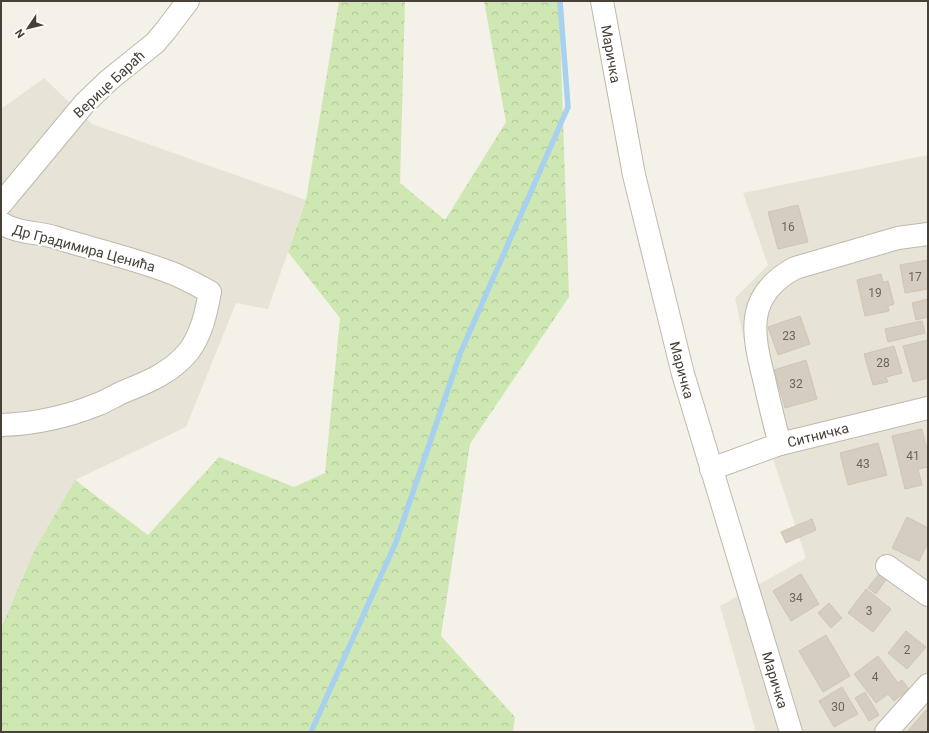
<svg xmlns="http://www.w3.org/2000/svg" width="929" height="733" font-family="Roboto,sans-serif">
<defs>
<pattern id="forest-crowns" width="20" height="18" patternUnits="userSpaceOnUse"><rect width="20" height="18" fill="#cfe7b3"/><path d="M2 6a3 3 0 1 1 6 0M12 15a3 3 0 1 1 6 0" fill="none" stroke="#b3c79b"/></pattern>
</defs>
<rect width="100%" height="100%" fill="#f4f1e9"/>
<g fill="#e8e3d7">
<path d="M 44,78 L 92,124 L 306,200 L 268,309 L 236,303 L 186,427 L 75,480 L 35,549 L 1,628 L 1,109 Z"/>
<path d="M 928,155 L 928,732 L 756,732 L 720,606 L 806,558 L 763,429 L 735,298 L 768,265 L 743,193 Z"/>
</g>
<path fill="url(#forest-crowns)" d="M 339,1 L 405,1 L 400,183 L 445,220 L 506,122 L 484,1 L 559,1 L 569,297 L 470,444 L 441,636 L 515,717 L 513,732 L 1,732 L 1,628 L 35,549 L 75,480 L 148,535 L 219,457 L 294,487 L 325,473 L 340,318 L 288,252 L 306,200 Z"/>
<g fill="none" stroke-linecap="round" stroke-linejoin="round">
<path stroke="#a8d1ef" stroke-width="5.5" d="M 311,732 L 396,542 L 460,354 L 568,107 L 560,1"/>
</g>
<g fill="#d5cdbf" stroke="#d0c5b2">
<path d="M 798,205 L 808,242 L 778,249 L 768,212 Z"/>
<path d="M 928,260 L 928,289 L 905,293 L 900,265 Z"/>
<path d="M 881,274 L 883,282 L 888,281 L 894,304 L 888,306 L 889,311 L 865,316 L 857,280 Z"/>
<path d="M 928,299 L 928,317 L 916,320 L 912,303 Z"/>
<path d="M 800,316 L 810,344 L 778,355 L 768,327 Z"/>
<path d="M 922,321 L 925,333 L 888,342 L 885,329 Z"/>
<path d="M 928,340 L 928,378 L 913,382 L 903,346 Z"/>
<path d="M 894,346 L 902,373 L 886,377 L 888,382 L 873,385 L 864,354 Z"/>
<path d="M 806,360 L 817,399 L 785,408 L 774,370 Z"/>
<path d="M 922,429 L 926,446 L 928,446 L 928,467 L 918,469 L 922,485 L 905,489 L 892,436 Z"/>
<path d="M 878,443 L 887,475 L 848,485 L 840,453 Z"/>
<path d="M 907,517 L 928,528 L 928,543 L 919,561 L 892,548 Z"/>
<path d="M 812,519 L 816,530 L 786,543 L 781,532 Z"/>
<path d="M 881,571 L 888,577 L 876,594 L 868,588 Z"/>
<path d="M 801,574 L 819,604 L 791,621 L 773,591 Z"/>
<path d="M 866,589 L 891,609 L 873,632 L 848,613 Z"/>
<path d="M 829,603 L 842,618 L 831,628 L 818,613 Z"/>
<path d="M 906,631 L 926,647 L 907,669 L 888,653 Z"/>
<path d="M 826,635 L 850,676 L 823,692 L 799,651 Z"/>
<path d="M 878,656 L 898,683 L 902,680 L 909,689 L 894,701 L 888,694 L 876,703 L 854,674 Z"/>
<path d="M 842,687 L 858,714 L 834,727 L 819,701 Z"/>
<path d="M 865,692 L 879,715 L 869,721 L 855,698 Z"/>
<path d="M 926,710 L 928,712 L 928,732 L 907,732 Z"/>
</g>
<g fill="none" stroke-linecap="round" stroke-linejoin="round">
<g stroke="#bfb9ac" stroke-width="24">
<g id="minor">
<path d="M 602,1 L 634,175 L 683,374 L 791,732"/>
<path d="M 1,204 L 84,104 L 109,80 L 155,43 L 166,30 L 188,1"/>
<path d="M 1,223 C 17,233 36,232 54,237 C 92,249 132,258 169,272 C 183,277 197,285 210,292 C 206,313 202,333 189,351 C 171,373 148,382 123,392 C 114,396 105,402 96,405 C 66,417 33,424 1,425"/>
<path d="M 780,444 C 774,423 769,401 764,379 C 752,332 745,295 795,268 L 898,238 L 928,234"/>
<path d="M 711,469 L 780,444 L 928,408"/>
<path d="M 887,566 L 928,595"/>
<path d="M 886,732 L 928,685"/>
</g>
</g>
<use href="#minor" stroke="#fff" stroke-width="22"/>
</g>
<g text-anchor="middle" stroke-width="4" stroke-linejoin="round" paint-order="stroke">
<g font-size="12" fill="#6b645a">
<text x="788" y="231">16</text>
<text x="915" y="281">17</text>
<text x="875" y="297">19</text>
<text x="789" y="340">23</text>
<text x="883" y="367">28</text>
<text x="796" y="388">32</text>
<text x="913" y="460">41</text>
<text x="863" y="468">43</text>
<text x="796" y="602">34</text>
<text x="869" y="615">3</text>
<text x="907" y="654">2</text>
<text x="875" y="681">4</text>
<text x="838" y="711">30</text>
</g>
<g font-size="14" fill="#484138" stroke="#fff">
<text transform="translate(611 54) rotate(80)" y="5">Маричка</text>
<text transform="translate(109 84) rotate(-43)" y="5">Верице Бараћ</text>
<text transform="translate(84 248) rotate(15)" y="5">Др Градимира Ценића</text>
<text transform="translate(682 370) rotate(75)" y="5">Маричка</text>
<text transform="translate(818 435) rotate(-14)" y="5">Ситничка</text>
<text transform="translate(775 680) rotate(73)" y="5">Маричка</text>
</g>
</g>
<rect width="929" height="733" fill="none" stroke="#484138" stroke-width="4"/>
<g transform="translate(28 28) rotate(235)" stroke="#ffffff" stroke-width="3" paint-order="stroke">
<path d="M0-3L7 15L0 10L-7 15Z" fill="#484138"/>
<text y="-6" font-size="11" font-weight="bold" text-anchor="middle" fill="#484138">N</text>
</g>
</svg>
